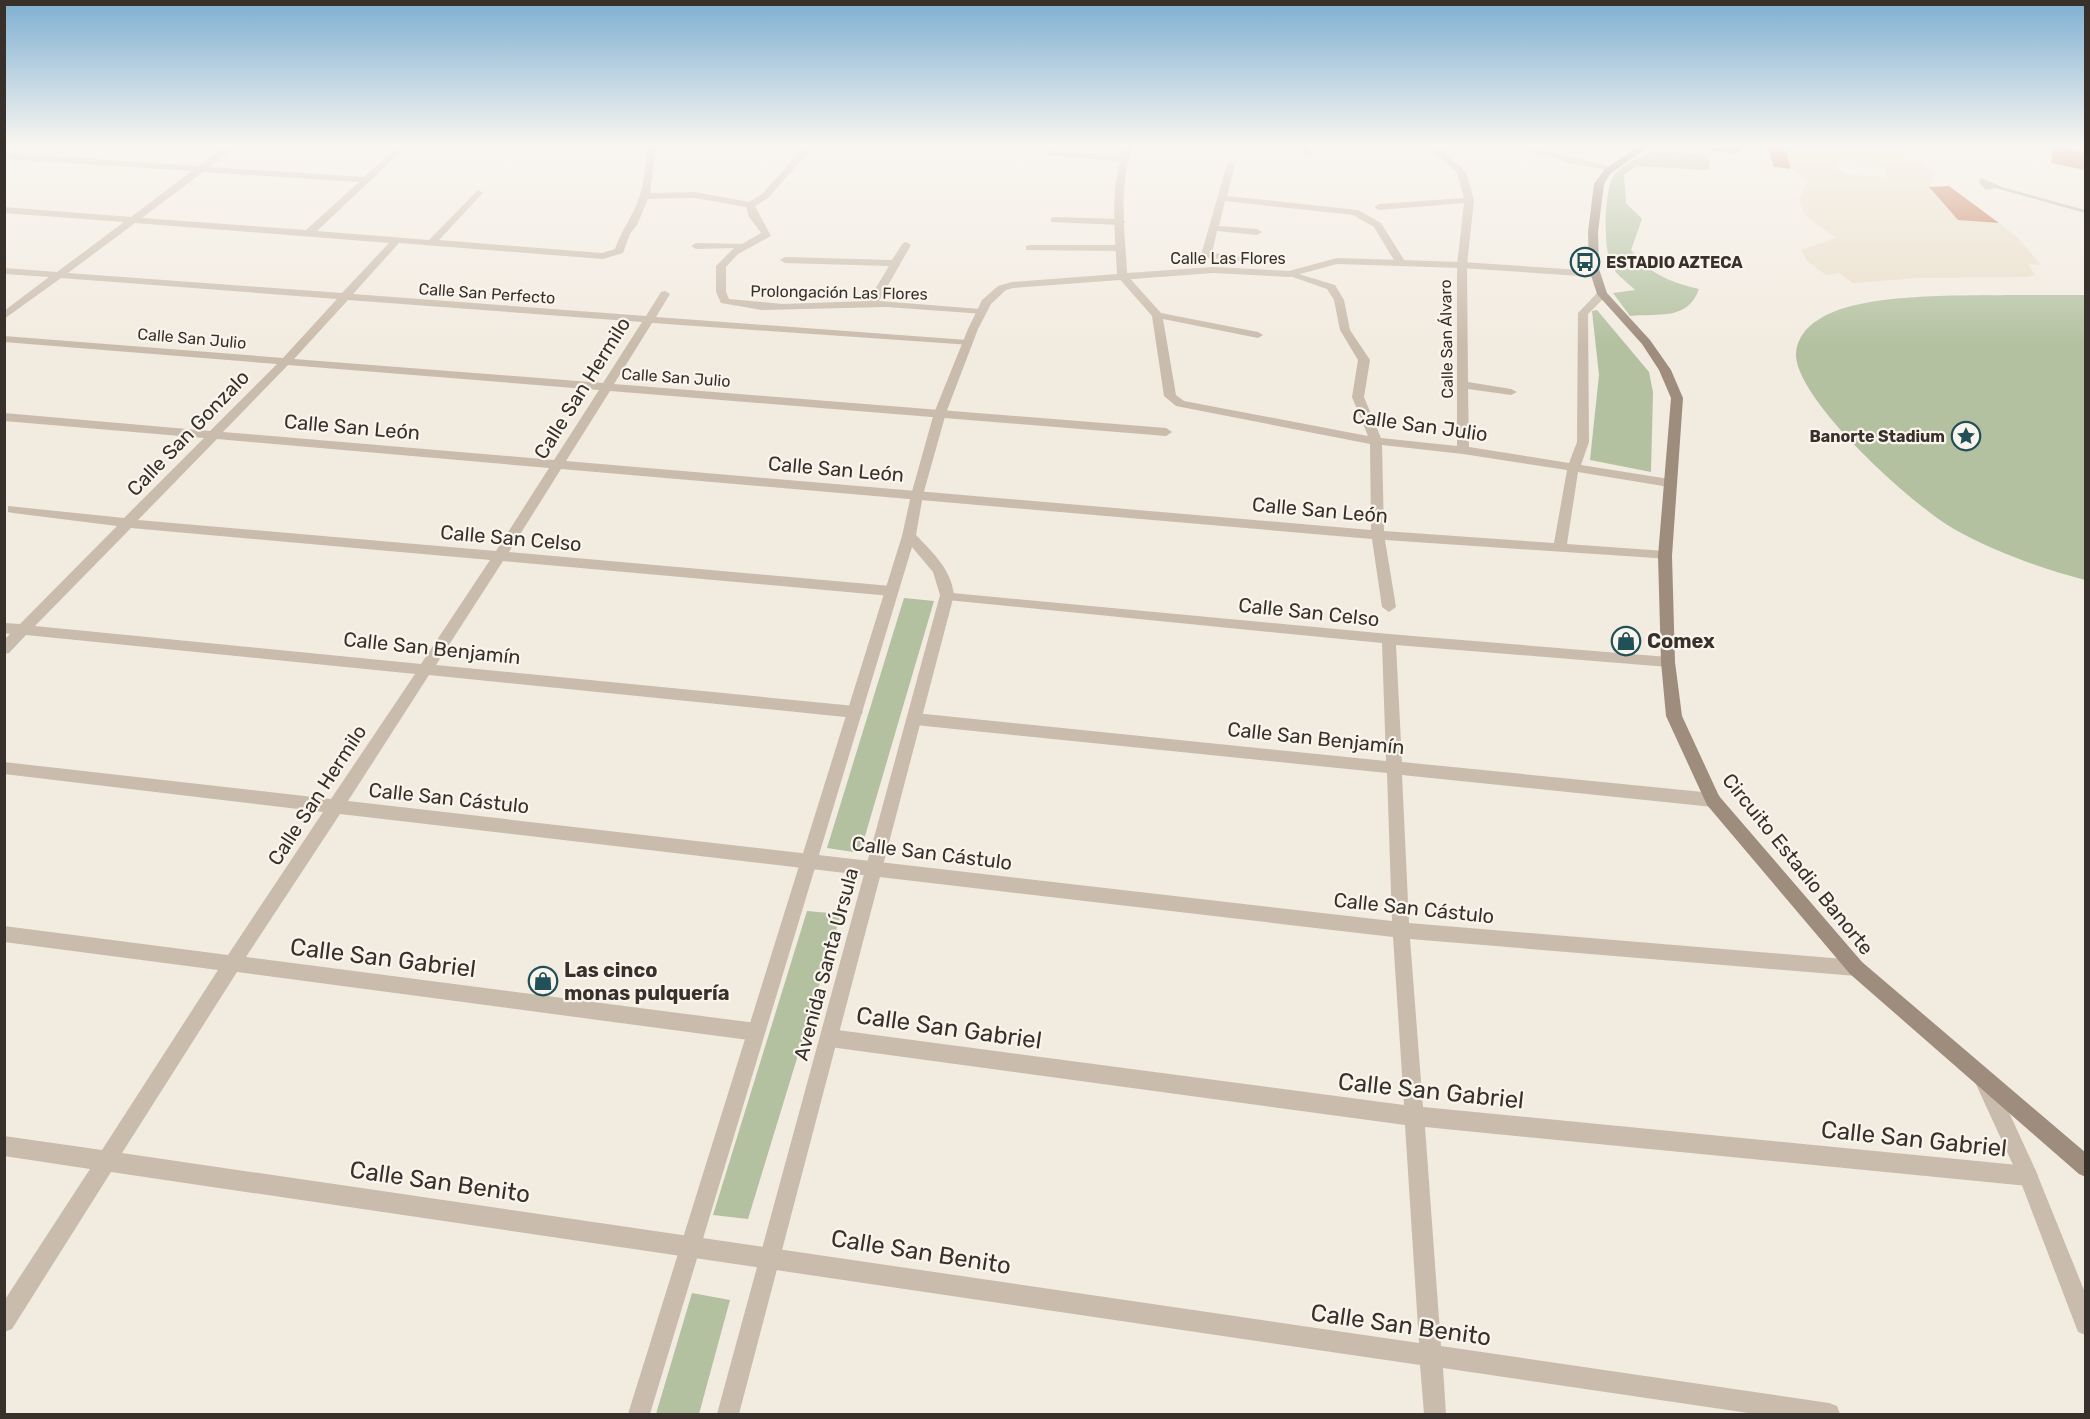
<svg xmlns="http://www.w3.org/2000/svg" width="2090" height="1419" font-family="Rubik,sans-serif">
<rect width="100%" height="100%" fill="#f2ebe0"/>
<g fill="#b3c1a0">
<path d="M 1656,151 L 1705,155 L 1710,162 L 1708,170 L 1636,166 L 1624,175 L 1626,203 L 1642,219 L 1631,250 C 1649,274 1670,282 1699,289 C 1688,321 1658,313 1630,316 L 1613,293 L 1635,290 C 1628,283 1618,276 1612,267 C 1603,252 1604,192 1613,177 C 1621,164 1642,156 1656,151 Z"/>
<path d="M 1981,178 L 2005,188 L 2085,210 L 2085,213 L 1996,188 L 1986,190 L 1979,183 Z"/>
<path d="M 2010,295 L 2085,295 L 2085,580 C 2040,568 1995,552 1954,529 C 1915,507 1794,399 1796,353 C 1797,339 1806,327 1818,320 C 1858,292 1961,296 2010,295 Z"/>
<path d="M 1597,310 L 1649,372 L 1653,392 L 1651,472 L 1590,460 L 1599,375 L 1592,311 Z"/>
<path d="M 904,598 L 934,601 L 860,853 L 827,848 Z"/>
<path d="M 807,911 L 841,914 L 748,1219 L 713,1215 Z"/>
<path d="M 692,1293 L 730,1300 L 699,1414 L 656,1414 Z"/>
</g>
<path fill="#e9ddc8" fill-rule="evenodd" d="M 1767,146 L 1917,146 L 1903,156 L 1936,172 L 1929,188 L 1958,220 L 1999,223 L 2018,238 L 2041,265 L 2028,264 L 2035,275 L 2027,277 L 1918,278 L 1853,283 L 1839,273 L 1826,275 L 1807,261 L 1801,250 L 1836,238 L 1804,215 L 1799,198 L 1808,181 L 1792,169 L 1785,149 ZM 1834,165 L 1883,167 L 1887,177 L 1845,174 Z"/>
<g fill="#c07450">
<path d="M 2054,146 L 2085,153 L 2085,170 L 2051,163 Z"/>
<path d="M 1767,147 L 1785,148 L 1791,169 L 1774,167 Z"/>
<path d="M 1949,186 L 1999,223 L 1958,220 L 1929,187 Z"/>
</g>
<g fill="none" stroke-linecap="round" stroke-linejoin="round">
<g fill="#cabcac" fill-rule="evenodd">
<path d="M 226,146 L 236,146 L 210,167 L 364,177 L 398,146 L 407,146 L 317,231 L 429,240 L 478,190 L 483,193 L 481,195 L 439,240 L 602,253 L 615,249 C 621,231 633,216 639,198 C 645,182 645,163 648,146 L 656,146 L 650,193 L 695,192 L 749,202 L 762,194 L 805,146 L 814,146 L 768,198 L 755,206 L 771,236 L 738,254 L 726,267 L 726,292 L 729,299 L 783,304 L 868,301 L 889,266 L 785,263 L 780,260 L 785,257 L 892,260 L 903,243 L 906,242 L 911,245 L 879,301 L 980,309 L 985,312 L 984,314 L 887,307 L 762,310 L 721,303 L 716,292 L 716,266 L 734,248 L 696,249 L 691,246 L 696,243 L 742,244 L 761,233 L 749,217 L 746,207 L 695,198 L 648,199 L 637,225 L 630,234 L 623,253 L 603,259 L 399,243 L 353,294 L 646,316 L 661,292 L 665,291 L 670,294 L 656,317 L 967,340 L 972,343 L 971,345 L 652,323 L 614,384 L 1166,428 L 1172,432 L 1166,436 L 610,391 L 566,461 L 1371,530 L 1370,444 L 1176,406 L 1164,396 L 1152,316 L 1117,276 L 1126,274 L 1161,313 L 1258,332 L 1263,335 L 1258,338 L 1163,319 L 1176,395 L 1184,401 L 1368,436 L 1352,397 L 1358,360 L 1340,330 L 1334,300 L 1327,289 L 1284,274 L 1289,271 L 1335,285 L 1344,300 L 1350,330 L 1370,360 L 1364,397 L 1381,438 L 1457,446 L 1457,265 L 1464,203 L 1379,210 L 1374,207 L 1379,204 L 1464,198 L 1457,173 L 1434,152 L 1442,146 L 1452,146 L 1444,152 L 1466,172 L 1474,200 L 1467,265 L 1468,382 L 1511,389 L 1517,392 L 1511,395 L 1468,389 L 1469,447 L 1569,463 L 1577,442 L 1578,313 L 1598,292 L 1606,292 L 1606,296 L 1588,314 L 1589,442 L 1581,465 L 1669,479 L 1675,483 L 1669,487 L 1578,472 L 1567,544 L 1665,551 L 1672,556 L 1670,559 L 1385,540 L 1396,607 L 1389,612 L 1382,607 L 1372,539 L 561,469 L 509,552 L 891,586 L 898,591 L 891,596 L 503,561 L 436,665 L 855,706 L 860,708 L 863,712 L 860,716 L 855,718 L 429,675 L 348,801 L 1392,921 L 1387,773 L 915,725 L 910,723 L 907,719 L 910,715 L 915,713 L 1386,761 L 1382,643 L 947,600 L 940,595 L 942,592 L 1389,634 L 1668,657 L 1675,662 L 1668,667 L 1396,645 L 1402,762 L 1713,793 L 1719,795 L 1721,800 L 1719,805 L 1713,807 L 1402,775 L 1409,923 L 1856,960 L 1862,962 L 1865,968 L 1862,974 L 1856,976 L 1410,939 L 1423,1107 L 2028,1166 L 2035,1169 L 2038,1176 L 2035,1183 L 2028,1186 L 1425,1127 L 1441,1346 L 1829,1403 L 1837,1406 L 1840,1414 L 1755,1414 L 1443,1368 L 1446,1414 L 1424,1414 L 1420,1365 L 111,1172 L 12,1329 L 4,1332 L 4,1301 L 90,1169 L 4,1156 L 4,1136 L 102,1150 L 218,970 L 4,942 L 4,926 L 228,955 L 323,812 L 4,774 L 4,762 L 331,799 L 415,674 L 26,635 L 9,653 L 4,654 L 4,640 L 10,634 L 4,633 L 4,623 L 20,624 L 117,526 L 13,513 L 8,512 L 8,506 L 124,518 L 204,438 L 4,421 L 4,413 L 210,431 L 277,364 L 4,342 L 4,336 L 283,358 L 337,299 L 61,278 L 4,319 L 4,311 L 49,277 L 4,274 L 4,268 L 57,272 L 124,222 L 4,213 L 4,207 L 131,217 L 192,171 L 4,159 L 4,153 L 199,166 ZM 203,172 L 359,182 L 306,230 L 142,218 ZM 135,223 L 389,243 L 342,293 L 68,273 ZM 348,300 L 642,322 L 603,383 L 294,359 ZM 288,365 L 599,390 L 554,460 L 223,432 ZM 217,439 L 549,468 L 496,551 L 138,520 ZM 1382,445 L 1463,454 L 1567,470 L 1554,543 L 1384,531 ZM 131,528 L 490,560 L 421,664 L 35,626 ZM 340,814 L 1393,937 L 1404,1105 L 830,1029 L 823,1032 L 821,1038 L 823,1044 L 830,1047 L 1405,1125 L 1419,1343 L 122,1153 L 237,972 L 756,1041 L 763,1038 L 765,1032 L 763,1026 L 756,1023 L 246,957 Z"/>
<path d="M 1297,146 L 1306,146 L 1312,154 L 1305,156 Z"/>
<path d="M 1515,146 L 1529,146 L 1618,168 L 1613,171 L 1569,163 Z"/>
<path d="M 1049,150 L 1123,156 L 1127,159 L 1123,162 L 1046,155 L 1046,151 Z"/>
<path d="M 1231,161 L 1235,164 L 1227,196 L 1358,210 L 1381,223 L 1406,263 L 1397,265 L 1374,227 L 1353,215 L 1225,201 L 1219,226 L 1257,229 L 1262,232 L 1257,235 L 1217,231 L 1212,253 L 1248,258 L 1248,262 L 1202,257 L 1201,255 L 1227,164 Z"/>
<path d="M 1054,217 L 1121,219 L 1126,222 L 1121,225 L 1051,222 L 1051,218 Z"/>
<path d="M 1030,245 L 1121,245 L 1126,248 L 1121,251 L 1026,250 L 1026,246 Z"/>
</g>
<g fill="#cabcac" fill-rule="evenodd">
<path d="M 1125,146 L 1133,146 C 1118,185 1125,232 1127,273 L 1213,267 L 1289,271 L 1337,258 L 1462,262 L 1595,271 L 1600,274 L 1595,277 L 1462,268 L 1337,264 L 1289,277 L 1213,273 L 1013,288 L 1006,290 L 991,304 L 978,329 L 946,413 L 923,495 L 916,535 C 933,553 951,569 954,595 L 739,1414 L 717,1414 L 940,595 L 933,572 L 912,547 L 650,1414 L 628,1414 L 902,536 L 911,495 L 934,413 L 968,329 L 982,300 L 998,286 L 1012,282 L 1117,274 C 1115,233 1109,185 1125,146 Z"/>
<path d="M 1984,1071 L 1991,1073 L 2035,1169 L 2086,1295 L 2086,1335 L 2078,1332 L 2020,1180 L 1974,1080 L 1977,1073 Z"/>
</g>
<g fill="#9e8c7d" fill-rule="evenodd">
<path d="M 1639,146 L 1649,146 L 1610,174 L 1604,184 L 1598,232 L 1599,269 L 1607,293 L 1650,340 L 1671,370 L 1683,398 L 1672,556 L 1675,662 L 1682,716 L 1719,796 L 1862,962 L 2086,1153 L 2086,1177 L 2079,1174 L 1850,974 L 1707,805 L 1666,716 L 1661,662 L 1658,556 L 1671,398 L 1659,370 L 1642,344 L 1597,294 L 1589,269 L 1588,232 L 1594,184 L 1604,170 Z"/>
<path d="M 1694,146 L 1732,148 L 1753,146 L 1732,154 Z"/>
<path d="M 2080,146 L 2086,146 L 2086,149 L 2081,148 Z"/>
</g>
</g>
<linearGradient id="sky" x2="0" y2="1"><stop stop-color="#7eafd1"/><stop offset="0.42" stop-color="#f9f6f1"/><stop offset="1" stop-color="#f9f6f1" stop-opacity="0"/></linearGradient>
<rect width="2090" height="345" fill="url(#sky)"/>
<defs>
<g id="bus-ring" transform="scale(1.5)"><circle r="9.5" fill="#faf5ec" stroke="#225058" stroke-width="1.5"/><path d="M-5-6H5V4H4V6H2V4H-2V6H-4V4H-5ZM-3.5-4V0h7V-4ZM-3.5 1.2v1.5H-2V1.2ZM2 1.2v1.5H3.5V1.2Z" fill="#225058"/></g>
<g id="sight-ring" transform="scale(1.5)"><circle r="9.5" fill="#faf5ec" stroke="#225058" stroke-width="1.5"/><path d="M0-6L1.8-2.2L6-1.7L2.9 1.2L3.7 5.4L0 3.3L-3.7 5.4L-2.9 1.2L-6-1.7L-1.8-2.2Z" fill="#225058"/></g>
<g id="shop-ring" transform="scale(1.5)"><circle r="9.5" fill="#faf5ec" stroke="#225058" stroke-width="1.5"/><path d="M-5-2.5h2.3a2.7 3.5 0 0 1 5.4 0H5L5.5 6h-11ZM-1.5-2.5h3a1.5 2.3 0 0 0-3 0Z" fill="#225058"/></g>
</defs>
<g fill-rule="evenodd">
<use href="#bus-ring" x="1585" y="262"/>
<use href="#sight-ring" x="1966" y="436"/>
<use href="#shop-ring" x="1626" y="641"/>
<use href="#shop-ring" x="543" y="981"/>
</g>
<g text-anchor="middle" stroke-width="4.5" stroke-linejoin="round" paint-order="stroke">
<g font-size="16" fill="#38302b" stroke="#faf5ec">
<text x="1228" y="264">Calle Las Flores</text>
<text transform="translate(839 292) rotate(1)" y="6">Prolongación Las Flores</text>
<text transform="translate(487 293) rotate(4)" y="6">Calle San Perfecto</text>
<text transform="translate(192 338) rotate(5)" y="6">Calle San Julio</text>
<text transform="translate(1446 339) rotate(-91)" y="6">Calle San Álvaro</text>
<text transform="translate(676 377) rotate(4)" y="6">Calle San Julio</text>
</g>
<g font-size="16" font-weight="bold" fill="#38302b" stroke="#faf5ec" text-anchor="start">
<text x="1606" y="268">ESTADIO AZTECA</text>
<text x="1945" y="442" text-anchor="end">Banorte Stadium</text>
</g>
<g font-size="20" fill="#38302b" stroke="#faf5ec">
<text transform="translate(582 388) rotate(-58)" y="7">Calle San Hermilo</text>
<text transform="translate(1420 425) rotate(8)" y="7">Calle San Julio</text>
<text transform="translate(352 427) rotate(5)" y="7">Calle San León</text>
<text transform="translate(188 433) rotate(-46)" y="7">Calle San Gonzalo</text>
<text transform="translate(836 469) rotate(5)" y="7">Calle San León</text>
<text transform="translate(1320 510) rotate(5)" y="7">Calle San León</text>
<text transform="translate(511 538) rotate(5)" y="7">Calle San Celso</text>
<text transform="translate(1309 612) rotate(6)" y="7">Calle San Celso</text>
<text transform="translate(432 648) rotate(6)" y="7">Calle San Benjamín</text>
<text transform="translate(1316 738) rotate(6)" y="7">Calle San Benjamín</text>
<text transform="translate(317 795) rotate(-57)" y="7">Calle San Hermilo</text>
<text transform="translate(449 798) rotate(6)" y="7">Calle San Cástulo</text>
<text transform="translate(932 853) rotate(7)" y="7">Calle San Cástulo</text>
<text transform="translate(1798 864) rotate(51)" y="7">Circuito Estadio Banorte</text>
<text transform="translate(1414 908) rotate(6)" y="7">Calle San Cástulo</text>
<text transform="translate(826 964) rotate(-75)" y="7">Avenida Santa Úrsula</text>
</g>
<g font-size="20" font-weight="bold" fill="#38302b" stroke="#faf5ec" text-anchor="start">
<text x="1647" y="648">Comex</text>
<text x="564" y="977">Las cinco<tspan x="564" dy="23">monas pulquería</tspan></text>
</g>
<g font-size="24" fill="#38302b" stroke="#faf5ec">
<text transform="translate(383 958) rotate(7)" y="8">Calle San Gabriel</text>
<text transform="translate(949 1028) rotate(8)" y="8">Calle San Gabriel</text>
<text transform="translate(1431 1091) rotate(6)" y="8">Calle San Gabriel</text>
<text transform="translate(1914 1139) rotate(6)" y="8">Calle San Gabriel</text>
<text transform="translate(440 1182) rotate(8)" y="8">Calle San Benito</text>
<text transform="translate(921 1252) rotate(9)" y="8">Calle San Benito</text>
<text transform="translate(1401 1325) rotate(8)" y="8">Calle San Benito</text>
</g>
</g>
<rect width="2090" height="1419" fill="none" stroke="#38302b" stroke-width="12"/>
</svg>
